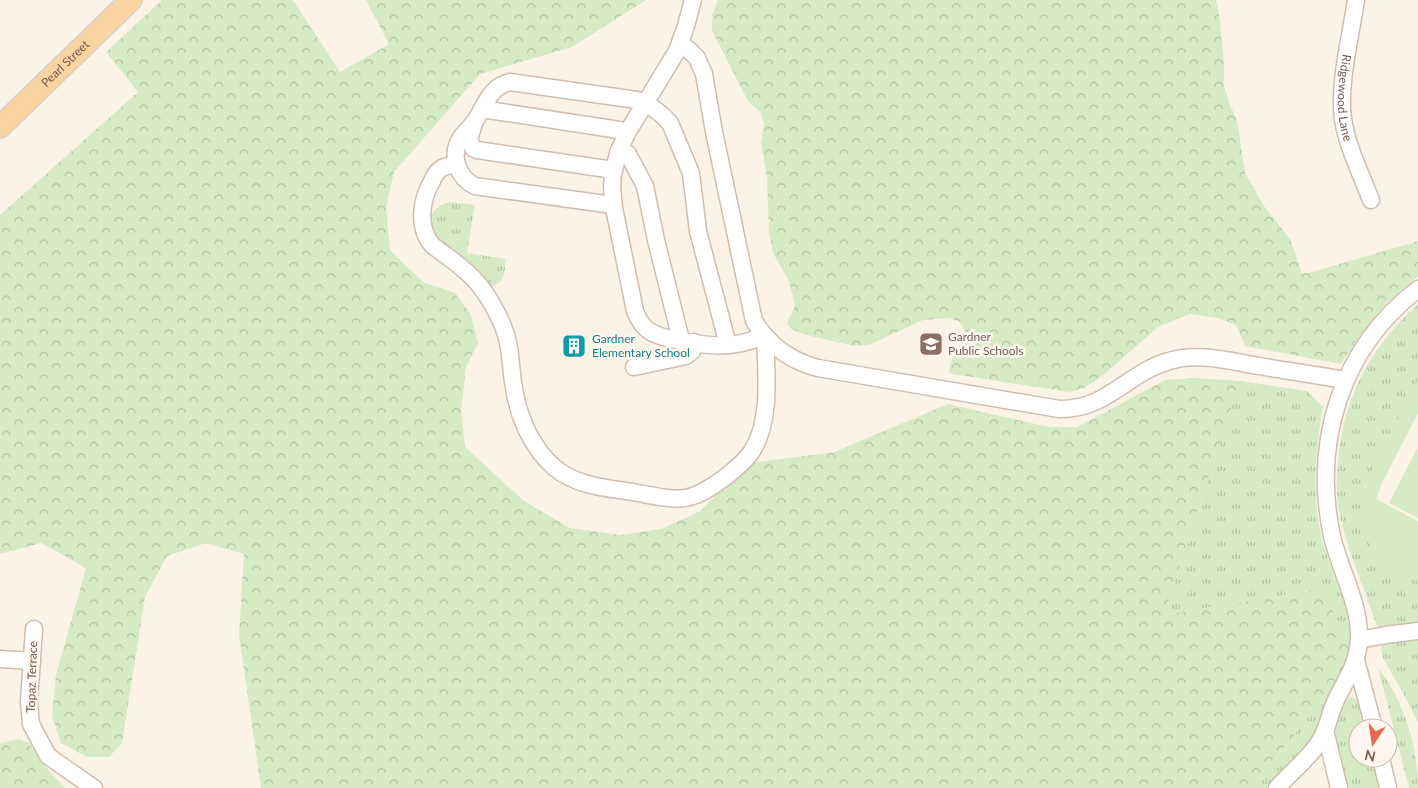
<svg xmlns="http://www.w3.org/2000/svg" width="1418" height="788" font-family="Lato,sans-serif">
<defs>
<pattern id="grass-tufts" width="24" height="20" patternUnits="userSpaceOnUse" patternTransform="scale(1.25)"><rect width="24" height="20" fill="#d6eac6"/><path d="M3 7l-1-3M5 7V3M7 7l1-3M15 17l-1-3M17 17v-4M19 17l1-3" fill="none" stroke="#b2c1a3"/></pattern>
<pattern id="forest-crowns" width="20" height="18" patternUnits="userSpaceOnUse" patternTransform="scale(1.25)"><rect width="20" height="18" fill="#d6eac6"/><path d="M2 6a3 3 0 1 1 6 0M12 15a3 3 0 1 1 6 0" fill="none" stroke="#b2c1a3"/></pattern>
</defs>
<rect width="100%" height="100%" fill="#fcf3e7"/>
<g fill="url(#grass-tufts)">
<path d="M 449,202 L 475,205 L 467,253 L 506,259 C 504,276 506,283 487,288 L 435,239 L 429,221 L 431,215 L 439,206 Z"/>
<path d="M 1418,304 L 1418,381 L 1364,487 L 1414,580 L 1418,581 L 1418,624 L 1399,625 L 1382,629 L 1376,624 C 1365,589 1349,556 1341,520 C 1336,501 1336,482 1338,463 C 1343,397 1370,348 1418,304 Z"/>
<path d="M 1240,381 L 1307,391 L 1323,407 C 1315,453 1311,498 1323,543 C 1332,574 1350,605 1350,638 L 1340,637 L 1330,597 L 1322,591 L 1315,590 L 1164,615 Z"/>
<path d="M 1418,638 L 1418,723 L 1403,693 L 1383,658 L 1381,648 L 1382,644 Z"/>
<path d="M 1378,668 C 1404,700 1418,747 1418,788 L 1409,788 Z"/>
<path d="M 1337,684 C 1331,700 1323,724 1314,738 C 1301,757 1280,769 1267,788 L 1254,788 L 1268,765 L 1291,740 L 1313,706 Z"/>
<path d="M 1350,697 C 1363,698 1363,718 1366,728 L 1358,728 L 1358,758 L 1373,758 L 1381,788 L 1346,788 L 1332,735 L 1344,702 Z"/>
</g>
<g fill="url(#forest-crowns)">
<path d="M 162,0 L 293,0 L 340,72 L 389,44 L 366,0 L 646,0 L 572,47 L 480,74 L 394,172 L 386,207 L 390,250 L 423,282 L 455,293 L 471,315 L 478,343 L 466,367 L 461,410 L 465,447 L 524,501 L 570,528 L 621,535 L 661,529 L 699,512 L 750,463 L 834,452 L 948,404 L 1049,427 L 1077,427 L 1165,380 L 1193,378 L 1240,381 L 1164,615 L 1315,590 L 1322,591 L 1330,597 L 1340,637 L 1350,638 L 1348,658 L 1337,684 L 1313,706 L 1291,740 L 1268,765 L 1254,788 L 261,788 L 239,635 L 244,554 L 206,543 L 167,556 L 145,597 L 122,743 L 109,757 L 87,757 L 61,743 L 52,716 L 56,675 L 86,568 L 41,543 L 0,554 L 0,215 L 138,92 L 106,52 Z"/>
<path d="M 718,0 L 1216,0 L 1219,14 L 1224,61 L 1224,85 L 1229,103 L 1237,120 L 1245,173 L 1264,206 L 1290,239 L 1302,273 L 1309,273 L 1418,241 L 1418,277 C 1381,303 1366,326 1341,364 L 1245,346 L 1236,325 L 1218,318 L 1190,314 L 1158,327 L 1101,377 L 1084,388 L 1069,392 L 952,374 L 949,372 C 949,359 962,345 965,332 L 960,322 L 950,318 L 923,320 L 869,345 L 855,346 L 806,335 L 791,329 L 787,323 L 795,306 L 789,281 L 773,253 L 769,231 L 767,178 L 761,143 L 764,123 L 761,113 L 748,101 L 712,31 L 712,15 Z"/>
<path d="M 19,739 L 29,743 L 44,765 L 65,788 L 0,788 L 0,743 Z"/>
</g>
<g fill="#d6eac6">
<path d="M 1418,381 L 1418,413 L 1382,483 L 1376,499 L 1418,521 L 1418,581 C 1403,578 1390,569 1380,558 C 1344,519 1366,480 1386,442 C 1397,422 1407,401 1418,381 Z"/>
<path d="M 1418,447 L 1418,518 L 1389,503 Z"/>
</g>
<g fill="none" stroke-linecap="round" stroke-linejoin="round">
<g stroke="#d0bdb0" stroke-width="19">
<g id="minor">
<path id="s1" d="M 1356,0 C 1351,35 1338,85 1343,119 C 1347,146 1361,174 1371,200"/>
<path d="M 680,44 L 688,49 L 697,58 L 704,74 L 714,132 L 754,321 C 769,345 791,361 818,368 L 1059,409 C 1107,410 1127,373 1169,361 C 1198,352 1229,361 1259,366 C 1288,371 1316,375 1345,380"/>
<path d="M 482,109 L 619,130 L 626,134"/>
<path d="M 474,123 L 469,140 L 473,148 L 477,150 L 614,170"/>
<path d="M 620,149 L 628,154 L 645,186 L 656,240 L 681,340"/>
<path d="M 457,164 C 452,165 446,166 442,168 C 437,171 434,176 432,181 C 421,200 417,227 432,245 C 442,253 453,260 462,268 C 480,282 494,305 503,326 C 511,346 510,361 513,382 C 517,413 530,447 555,468 C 577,486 606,488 633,492 C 680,501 689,505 728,475 C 736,468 746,461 752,451 C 772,420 766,371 765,336 C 753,340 740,345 727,345 C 710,347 665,340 651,332 C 642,327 638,319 635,311 L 614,208 L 612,187 L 613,175 L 618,153 L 627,133 L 677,51 L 686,26 L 693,0"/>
<path d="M 613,205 L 475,186 C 458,178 450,156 460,139 C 464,133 470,128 475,121 C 486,105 489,87 510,82 L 637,100 L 646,103 L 661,114 L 670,123 L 691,173 L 698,231 L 728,345"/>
<path d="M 634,367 L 686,356 L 692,351 L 694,342"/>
<path d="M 34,629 L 29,702 L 31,724 L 48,756 L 94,788"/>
<path d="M 1359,640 L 1386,635 L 1418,631"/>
<path d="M 0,659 L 32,661"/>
<path d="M 1356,660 L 1374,728"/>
<path d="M 1325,730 L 1339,788"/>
<path d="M 1381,758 L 1388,788"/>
<path d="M 1277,788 C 1290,773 1307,760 1318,744 C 1328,731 1329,713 1337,698 C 1347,678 1358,663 1359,639 C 1360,603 1340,571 1332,536 C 1312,442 1341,348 1418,289"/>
</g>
</g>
<g stroke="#d9d1cd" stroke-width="24">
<g id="major">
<path id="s2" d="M 0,127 L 131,0"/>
</g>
</g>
<use href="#minor" stroke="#fff" stroke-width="16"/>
<use href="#major" stroke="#f9d4a1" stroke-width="21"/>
</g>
<defs>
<g id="school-square" transform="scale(1.25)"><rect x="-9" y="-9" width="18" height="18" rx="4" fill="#8d6e63" stroke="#fff7ee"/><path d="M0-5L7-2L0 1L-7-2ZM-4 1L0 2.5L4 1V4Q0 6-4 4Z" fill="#fff"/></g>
<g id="building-square" transform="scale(1.25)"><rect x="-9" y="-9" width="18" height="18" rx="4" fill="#0f9aa8" stroke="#fff7ee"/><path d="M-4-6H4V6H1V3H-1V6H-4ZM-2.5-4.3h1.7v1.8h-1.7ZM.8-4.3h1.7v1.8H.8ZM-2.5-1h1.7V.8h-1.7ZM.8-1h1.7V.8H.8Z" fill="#fff"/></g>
</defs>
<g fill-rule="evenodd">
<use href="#school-square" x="931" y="344"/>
<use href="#building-square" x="574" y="346"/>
</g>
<g text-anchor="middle" stroke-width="5" stroke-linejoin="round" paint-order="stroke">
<g font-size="12" fill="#76594c" stroke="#fff7ee">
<text dy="4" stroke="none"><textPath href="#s2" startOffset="91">Pearl Street</textPath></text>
<text dy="4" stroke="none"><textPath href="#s1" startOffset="99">Ridgewood Lane</textPath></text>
<text transform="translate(32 677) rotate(-88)" y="4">Topaz Terrace</text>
</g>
<g font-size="12" fill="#785e54" stroke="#fff7ee" text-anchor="start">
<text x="948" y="341">Gardner<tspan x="948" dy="14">Public Schools</tspan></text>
</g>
<g font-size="12" fill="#0d838f" stroke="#fff7ee" text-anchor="start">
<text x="592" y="343">Gardner<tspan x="592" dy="14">Elementary School</tspan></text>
</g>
</g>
<g transform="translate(1373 743) rotate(193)"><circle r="24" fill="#fff7ee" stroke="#c8b8ad"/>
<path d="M0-4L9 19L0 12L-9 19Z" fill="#e4694f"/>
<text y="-8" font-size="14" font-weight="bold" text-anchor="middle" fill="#76594c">N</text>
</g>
</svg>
